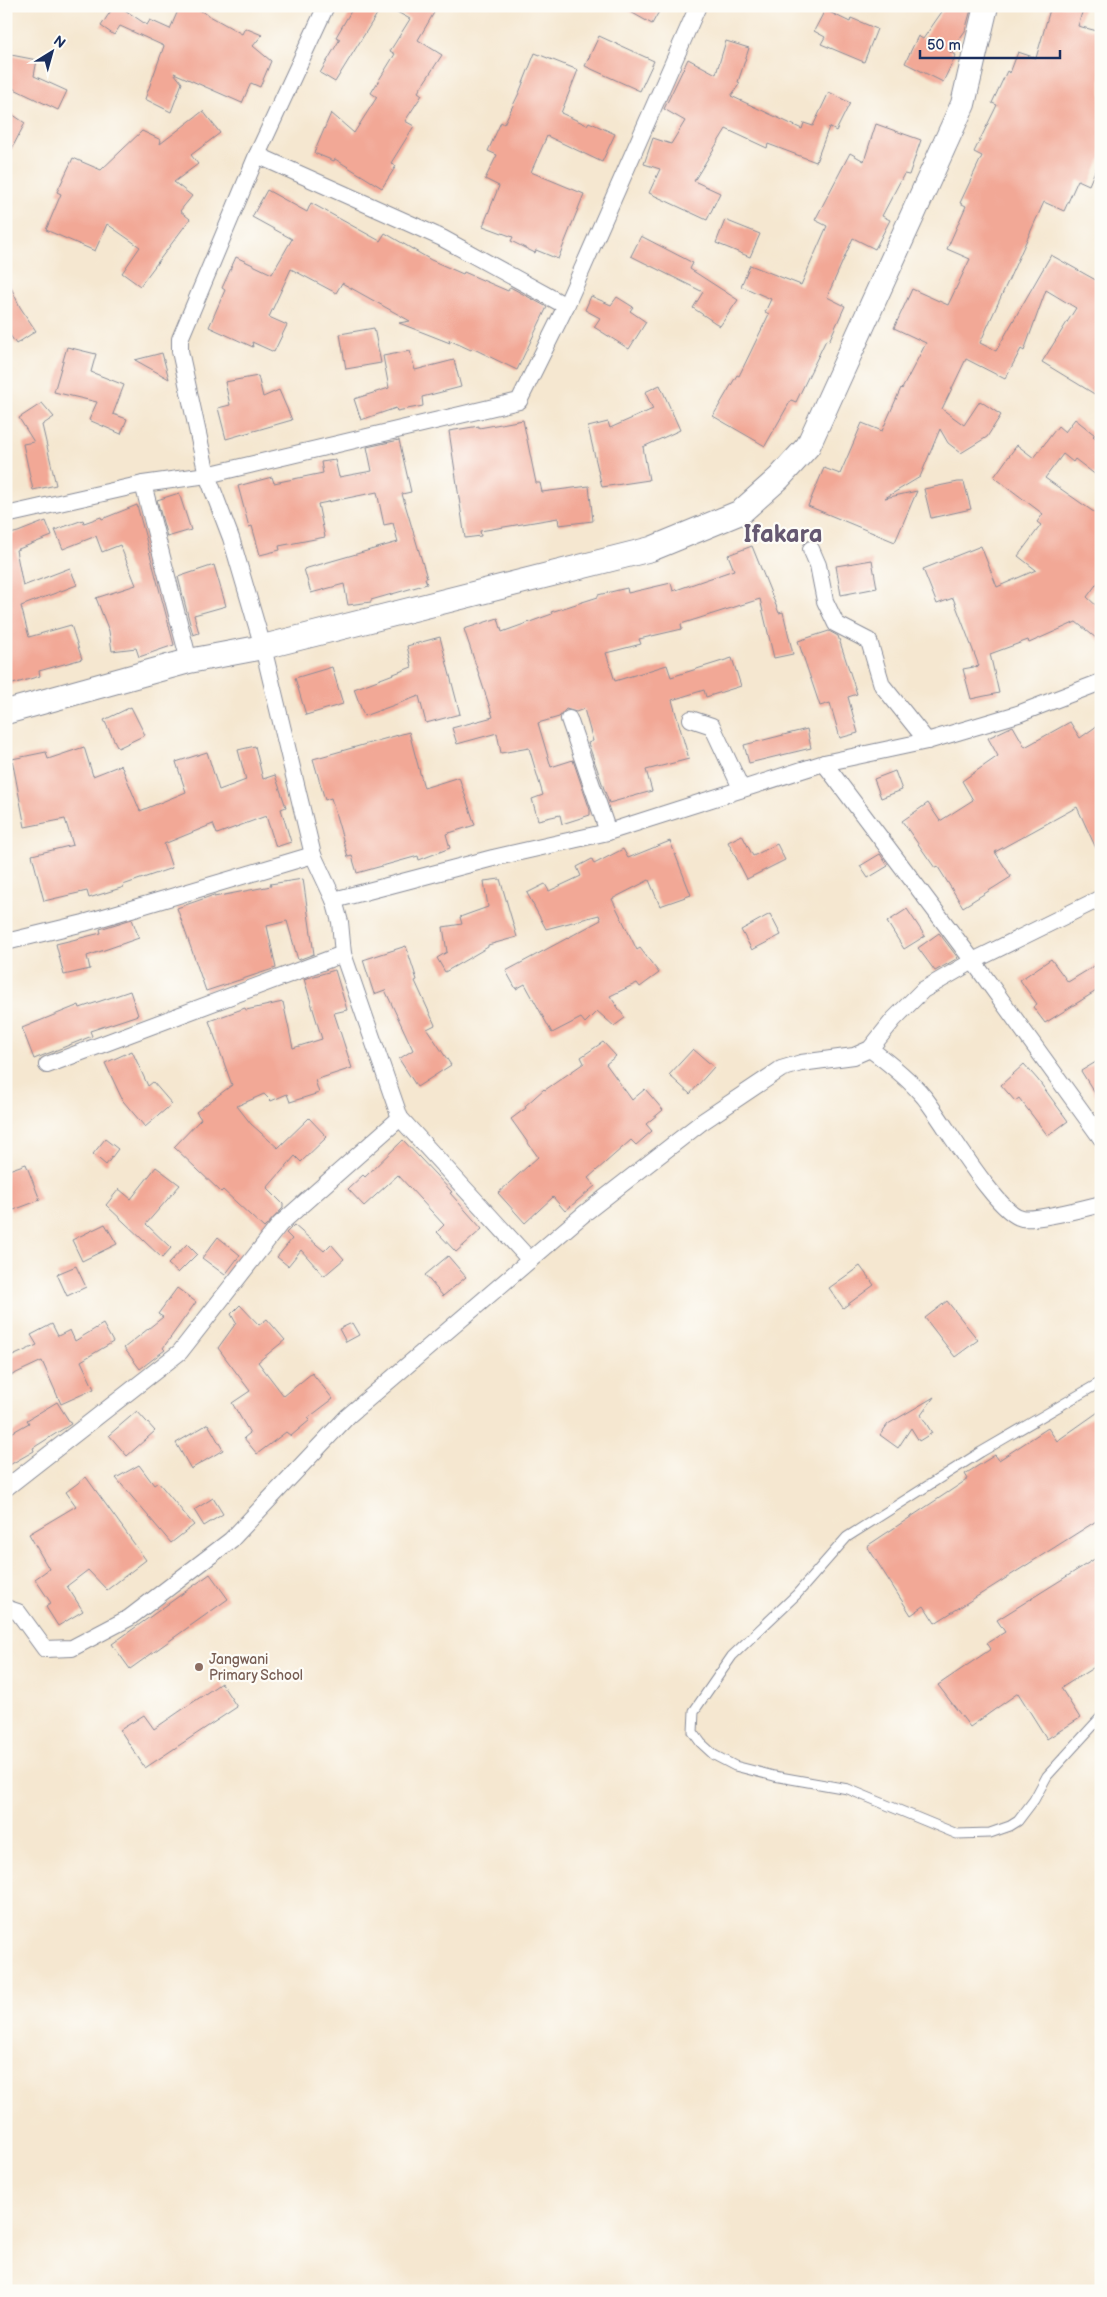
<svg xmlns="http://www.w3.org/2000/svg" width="1107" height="2297" font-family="'Balsamiq Sans',sans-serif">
<rect width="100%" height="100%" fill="#fdfcf7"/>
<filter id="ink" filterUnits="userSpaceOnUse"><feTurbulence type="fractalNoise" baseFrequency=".02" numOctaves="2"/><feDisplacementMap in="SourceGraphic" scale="10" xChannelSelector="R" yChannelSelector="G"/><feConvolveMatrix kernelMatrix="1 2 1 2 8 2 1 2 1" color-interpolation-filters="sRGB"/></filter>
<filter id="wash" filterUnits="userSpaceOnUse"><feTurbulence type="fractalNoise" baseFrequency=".0096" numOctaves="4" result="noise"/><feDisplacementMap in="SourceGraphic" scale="20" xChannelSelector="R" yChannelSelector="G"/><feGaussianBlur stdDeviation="1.12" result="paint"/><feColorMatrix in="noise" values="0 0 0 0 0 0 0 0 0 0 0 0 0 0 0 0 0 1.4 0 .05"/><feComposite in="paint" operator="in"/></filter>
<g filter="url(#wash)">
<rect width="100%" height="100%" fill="#f5e7d0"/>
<g id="blocks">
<g fill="#f2a896">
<path d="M 114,6 L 119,6 L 147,25 L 150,20 L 170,29 L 180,6 L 192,6 L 242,34 L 245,28 L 262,35 L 253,46 L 271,61 L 260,87 L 251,83 L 242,103 L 174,73 L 182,83 L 171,112 L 145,99 L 164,46 L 120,26 L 114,35 L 101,26 Z"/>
<path d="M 354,6 L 382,6 L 335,82 L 320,73 L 340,39 L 336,37 Z"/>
<path d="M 386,6 L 426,6 L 435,11 L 418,40 L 442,55 L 418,92 L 422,95 L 405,121 L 414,126 L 391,163 L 396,166 L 382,188 L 335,159 L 334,161 L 314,153 L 331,113 L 354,133 L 377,97 L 371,93 L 395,54 L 390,51 L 410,19 Z"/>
<path d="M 620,6 L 662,6 L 652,24 Z"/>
<path d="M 946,6 L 972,6 L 965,31 L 950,52 L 956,55 L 943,82 L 905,63 L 918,36 L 923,39 Z"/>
<path d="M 1051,6 L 1084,6 L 1078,26 L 1101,32 L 1101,157 L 1089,185 L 1078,180 L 1064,211 L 1044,202 L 980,343 L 996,351 L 1051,255 L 1101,283 L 1101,398 L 1042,362 L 1076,308 L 1046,290 L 1024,351 L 1021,349 L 1005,379 L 966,359 L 942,409 L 964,425 L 980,401 L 1001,415 L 987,437 L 961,453 L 948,443 L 940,429 L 920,477 L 885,498 L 917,491 L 895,542 L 808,506 L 824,468 L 840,474 L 862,423 L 882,431 L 901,388 L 902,389 L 926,343 L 894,328 L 912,289 L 948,305 L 970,259 L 947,249 L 966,206 L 960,203 L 982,156 L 974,152 L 997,105 L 992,103 L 1007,71 L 1010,73 L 1018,52 L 1036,58 Z"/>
<path d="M 825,10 L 850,22 L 851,18 L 877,29 L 864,62 L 821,44 L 825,37 L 814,31 Z"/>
<path d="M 599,36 L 654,61 L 640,91 L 585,66 Z"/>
<path d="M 726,41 L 749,48 L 738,82 L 740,83 L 731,96 L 802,129 L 804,123 L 813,126 L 829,92 L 850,103 L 836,131 L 829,127 L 816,162 L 768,144 L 767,148 L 726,129 L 694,181 L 720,193 L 707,220 L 649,193 L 660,169 L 644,164 L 653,138 L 671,144 L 685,121 L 664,109 L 688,59 L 716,74 Z"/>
<path d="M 535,53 L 578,70 L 561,113 L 587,125 L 589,122 L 615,134 L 602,162 L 547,136 L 531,172 L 584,194 L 558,259 L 536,250 L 535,253 L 511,241 L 513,237 L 483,226 L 499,186 L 485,179 L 497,155 L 488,151 L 501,122 L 504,124 L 519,93 Z"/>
<path d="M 6,54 L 37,60 L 34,76 L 67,91 L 58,110 L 6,85 Z"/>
<path d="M 6,110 L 25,123 L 6,160 Z"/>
<path d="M 203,111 L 220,133 L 191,155 L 198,164 L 174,182 L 192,196 L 180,211 L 190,219 L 140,286 L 122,273 L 140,247 L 107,224 L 95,251 L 46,230 L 61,194 L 57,192 L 73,158 L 101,170 L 142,131 L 161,140 L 160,144 Z"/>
<path d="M 876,124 L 921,140 L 909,175 L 904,174 L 882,216 L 890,220 L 875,249 L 853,238 L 827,297 L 845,306 L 829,341 L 826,340 L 796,402 L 791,400 L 765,446 L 713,416 L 737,375 L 739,376 L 769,314 L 765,312 L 771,299 L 741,286 L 750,265 L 801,285 L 827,226 L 815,220 L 850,153 L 864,161 Z"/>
<path d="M 267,190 L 307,212 L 311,203 L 380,241 L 385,233 L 431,260 L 463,274 L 464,272 L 508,291 L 510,287 L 547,307 L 517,370 L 472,348 L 471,350 L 449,340 L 450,343 L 399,323 L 410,321 L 342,283 L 336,293 L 291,269 L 269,317 L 287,325 L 274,352 L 252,342 L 253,347 L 209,327 L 225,290 L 222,288 L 236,257 L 272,274 L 292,239 L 252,217 Z"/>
<path d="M 725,220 L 760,234 L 750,257 L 716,243 Z"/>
<path d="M 641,236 L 693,263 L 690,269 L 738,300 L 720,326 L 693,308 L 703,292 L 631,256 Z"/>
<path d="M 6,277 L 20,307 L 36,331 L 16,344 L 6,329 Z"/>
<path d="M 591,296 L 611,305 L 617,297 L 633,307 L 630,311 L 646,322 L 629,349 L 594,327 L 600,318 L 585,310 Z"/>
<path d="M 374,328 L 381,363 L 346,369 L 340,334 Z"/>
<path d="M 67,347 L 96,354 L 91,372 L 124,385 L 113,414 L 127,419 L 121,434 L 89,420 L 97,402 L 54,392 Z"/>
<path d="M 410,351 L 415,370 L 454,360 L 461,387 L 422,397 L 423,406 L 397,411 L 396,408 L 361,420 L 354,399 L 389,388 L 383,356 Z"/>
<path d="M 162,353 L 169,379 L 135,360 Z"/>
<path d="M 258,376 L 263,397 L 279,390 L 292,420 L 226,439 L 218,408 L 230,405 L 225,382 Z"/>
<path d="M 660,385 L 680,430 L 643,447 L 649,480 L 602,487 L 588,427 L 608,422 L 610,428 L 653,409 L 645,392 Z"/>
<path d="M 42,403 L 54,417 L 42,425 L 56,485 L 33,490 L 23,444 L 34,442 L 19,418 Z"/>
<path d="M 1075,419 L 1095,435 L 1093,436 L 1101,442 L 1101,479 L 1075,459 L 1073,462 L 1063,454 L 1045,478 L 1101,517 L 1101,578 L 1087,597 L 1101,610 L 1101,642 L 1076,622 L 1029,643 L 1028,640 L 990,654 L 999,693 L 971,699 L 963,669 L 979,666 L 953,598 L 937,604 L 923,569 L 981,546 L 997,587 L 1036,570 L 1018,556 L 1041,525 L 1037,522 L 1043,514 L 994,477 L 1017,445 L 1034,458 L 1058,426 L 1065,432 Z"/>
<path d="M 523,420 L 536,483 L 540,483 L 542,492 L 589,486 L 593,521 L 559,525 L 558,518 L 480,531 L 481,536 L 465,538 L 449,431 L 479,426 L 479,428 Z"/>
<path d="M 399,440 L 411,492 L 402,494 L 427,578 L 425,578 L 427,584 L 371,600 L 371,602 L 348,605 L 344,584 L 311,593 L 304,569 L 398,542 L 393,523 L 384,525 L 377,492 L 318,504 L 325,537 L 279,546 L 280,550 L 260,555 L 252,526 L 249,527 L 238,486 L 272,477 L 274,483 L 323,473 L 321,462 L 335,460 L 339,477 L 372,471 L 367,447 Z"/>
<path d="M 958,482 L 964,482 L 971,509 L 931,518 L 924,489 Z"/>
<path d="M 179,493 L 191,530 L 167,537 L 157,500 Z"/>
<path d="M 137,505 L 174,645 L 139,657 L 136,648 L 112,651 L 109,631 L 96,598 L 136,585 L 120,545 L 102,552 L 96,536 L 63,549 L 55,530 L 83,520 L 84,523 L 101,517 L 102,519 Z"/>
<path d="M 46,521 L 52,536 L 16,550 L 23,586 L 70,568 L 77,585 L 21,606 L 29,637 L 71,625 L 82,659 L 39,671 L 40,676 L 6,686 L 6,535 L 18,532 Z"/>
<path d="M 752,546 L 779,613 L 783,612 L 793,654 L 774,658 L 760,599 L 681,624 L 682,629 L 639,639 L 641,644 L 606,653 L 615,681 L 667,665 L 671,677 L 732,658 L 741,686 L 706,697 L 704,690 L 672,700 L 689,759 L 646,770 L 652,791 L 609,803 L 588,743 L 593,741 L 584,709 L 576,712 L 566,709 L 559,717 L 538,723 L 551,767 L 573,760 L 590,810 L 590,815 L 562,824 L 560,815 L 538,820 L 532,799 L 543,795 L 529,748 L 501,753 L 497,733 L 457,744 L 452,728 L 493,717 L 464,629 L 498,618 L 502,632 L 552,614 L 551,612 L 598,597 L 598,595 L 627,588 L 628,593 L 671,583 L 673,591 L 734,570 L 728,555 Z"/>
<path d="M 872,560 L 877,588 L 841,595 L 836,566 Z"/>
<path d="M 214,565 L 226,606 L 194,615 L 199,633 L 193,635 L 178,577 Z"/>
<path d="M 829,631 L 838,636 L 857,694 L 848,697 L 858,733 L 840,738 L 830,703 L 820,706 L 798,641 Z"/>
<path d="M 440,637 L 460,714 L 426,723 L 419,696 L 364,716 L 354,689 L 412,667 L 407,646 Z"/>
<path d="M 332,667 L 343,704 L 306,715 L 295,678 Z"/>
<path d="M 131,707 L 145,735 L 118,748 L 104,720 Z"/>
<path d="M 1070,722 L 1080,738 L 1101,723 L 1101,859 L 1077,807 L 995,852 L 1011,877 L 963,907 L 938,867 L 935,868 L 902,821 L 928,803 L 940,821 L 973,800 L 962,781 L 998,756 L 988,738 L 1013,726 L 1025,747 Z"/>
<path d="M 807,729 L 811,748 L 749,763 L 744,745 Z"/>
<path d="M 409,732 L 424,788 L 459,777 L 475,825 L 446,834 L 450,848 L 419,860 L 418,856 L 357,873 L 352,856 L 348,857 L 331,798 L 325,800 L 313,759 Z"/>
<path d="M 255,746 L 263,779 L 275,775 L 286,807 L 281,809 L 291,842 L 276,847 L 266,816 L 217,834 L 213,824 L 164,844 L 172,868 L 123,885 L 124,887 L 89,898 L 87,891 L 44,901 L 32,855 L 73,845 L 65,819 L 25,827 L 12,759 L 46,752 L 48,759 L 84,747 L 93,776 L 121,765 L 140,811 L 186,792 L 176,762 L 207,752 L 219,790 L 246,780 L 238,750 Z"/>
<path d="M 895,771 L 902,790 L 881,798 L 874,779 Z"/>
<path d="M 742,835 L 753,856 L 777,844 L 785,860 L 747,879 L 728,842 Z"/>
<path d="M 670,841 L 691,895 L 660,906 L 649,880 L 612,899 L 637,950 L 640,948 L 659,973 L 640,987 L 637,983 L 610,996 L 625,1018 L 614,1026 L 597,1011 L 585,1023 L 581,1018 L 552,1033 L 525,984 L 516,989 L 506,971 L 601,920 L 599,915 L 546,929 L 527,893 L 545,884 L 549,891 L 581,876 L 577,867 L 592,859 L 594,864 L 623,849 L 628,858 Z"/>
<path d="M 880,854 L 888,866 L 868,878 L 860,866 Z"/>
<path d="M 303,879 L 314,954 L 298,960 L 287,921 L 267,926 L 276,968 L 206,991 L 177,908 L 214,895 L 214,897 L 271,886 L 270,884 Z"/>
<path d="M 500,879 L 517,937 L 488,945 L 488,947 L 445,972 L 437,958 L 447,952 L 443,927 L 462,924 L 460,917 L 488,907 L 484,881 Z"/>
<path d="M 907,909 L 925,936 L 904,949 L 887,922 Z"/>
<path d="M 770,914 L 781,935 L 752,950 L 741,930 Z"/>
<path d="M 132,919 L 139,938 L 87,956 L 90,969 L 64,975 L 56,944 L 101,933 L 100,929 Z"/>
<path d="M 939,933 L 958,958 L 935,971 L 918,948 Z"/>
<path d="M 406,946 L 417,980 L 415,981 L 435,1025 L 427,1029 L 451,1065 L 417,1087 L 399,1059 L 413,1050 L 385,990 L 374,994 L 363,960 Z"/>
<path d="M 1051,959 L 1068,982 L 1101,962 L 1101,988 L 1045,1023 L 1033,1007 L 1037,1004 L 1020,980 Z"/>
<path d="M 335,970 L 347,1010 L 334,1013 L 352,1068 L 315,1080 L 319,1093 L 290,1102 L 287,1094 L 271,1101 L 264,1094 L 237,1106 L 251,1124 L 278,1148 L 309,1118 L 327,1137 L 301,1162 L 295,1156 L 267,1188 L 283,1204 L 283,1208 L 264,1228 L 223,1190 L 221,1192 L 174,1147 L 201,1119 L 196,1112 L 232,1085 L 209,1021 L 245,1008 L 246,1010 L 283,1002 L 293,1048 L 322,1039 L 304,979 Z"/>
<path d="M 130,991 L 138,1015 L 90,1031 L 92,1036 L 34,1059 L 22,1028 L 79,1005 L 80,1008 Z"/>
<path d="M 603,1042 L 616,1056 L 606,1064 L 632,1100 L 645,1089 L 663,1110 L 646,1124 L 652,1131 L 636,1145 L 631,1140 L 588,1178 L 595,1186 L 565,1211 L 553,1197 L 525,1223 L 498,1193 L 538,1157 L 511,1119 L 526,1108 L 525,1106 L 544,1089 L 545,1090 L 584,1063 L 581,1057 Z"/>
<path d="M 693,1049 L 714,1067 L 690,1094 L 669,1075 Z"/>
<path d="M 132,1051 L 148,1086 L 153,1082 L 172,1104 L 145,1127 L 123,1101 L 105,1063 Z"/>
<path d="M 1101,1059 L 1101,1103 L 1081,1071 Z"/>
<path d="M 1024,1064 L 1038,1080 L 1068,1121 L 1048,1136 L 1019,1098 L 1015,1101 L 1001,1085 Z"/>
<path d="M 105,1139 L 118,1149 L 106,1165 L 93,1154 Z"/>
<path d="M 403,1140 L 452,1192 L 450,1193 L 482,1229 L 456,1252 L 437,1232 L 444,1225 L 398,1175 L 364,1206 L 348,1189 L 363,1175 L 365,1177 Z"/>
<path d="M 26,1164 L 40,1200 L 11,1211 L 6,1199 L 6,1171 Z"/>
<path d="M 156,1167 L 180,1185 L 146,1224 L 171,1248 L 162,1258 L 106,1205 L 119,1189 L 131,1199 Z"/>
<path d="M 105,1224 L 117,1244 L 82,1261 L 72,1240 Z"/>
<path d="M 294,1225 L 324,1251 L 331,1244 L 344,1259 L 324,1276 L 301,1250 L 288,1266 L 277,1257 L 292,1239 L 286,1233 Z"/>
<path d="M 218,1237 L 240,1255 L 225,1275 L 202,1258 Z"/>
<path d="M 187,1244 L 197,1254 L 178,1273 L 168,1264 Z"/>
<path d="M 448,1256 L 466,1277 L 443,1296 L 425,1275 Z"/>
<path d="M 76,1266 L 86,1287 L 67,1296 L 57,1274 Z"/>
<path d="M 860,1266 L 874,1285 L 843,1308 L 829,1288 Z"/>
<path d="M 177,1288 L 196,1302 L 163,1348 L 165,1350 L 140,1369 L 124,1348 L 163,1317 L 158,1314 Z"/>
<path d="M 947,1301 L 978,1340 L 955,1357 L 925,1318 Z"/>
<path d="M 240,1305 L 259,1325 L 267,1319 L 285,1340 L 258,1362 L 284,1396 L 312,1373 L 333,1399 L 308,1418 L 310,1420 L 291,1436 L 286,1432 L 257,1454 L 244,1438 L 250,1433 L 232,1403 L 250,1391 L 218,1348 L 236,1323 L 231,1314 Z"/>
<path d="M 352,1323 L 359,1335 L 346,1342 L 339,1329 Z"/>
<path d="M 52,1324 L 58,1336 L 70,1330 L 75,1341 L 103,1324 L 113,1342 L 81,1361 L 94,1389 L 61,1404 L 42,1361 L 12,1375 L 6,1361 L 6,1359 L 37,1345 L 31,1335 Z"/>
<path d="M 934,1397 L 921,1415 L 932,1433 L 919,1441 L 911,1428 L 898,1448 L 880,1435 L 888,1424 Z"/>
<path d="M 57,1402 L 71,1424 L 33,1448 L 34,1451 L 6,1467 L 6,1436 L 29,1423 L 27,1420 Z"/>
<path d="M 1101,1410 L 1101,1518 L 935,1623 L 924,1606 L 911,1615 L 867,1546 L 968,1479 L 965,1474 L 995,1455 L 999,1460 L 1048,1428 L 1057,1441 Z"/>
<path d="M 137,1411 L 155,1431 L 127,1456 L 109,1435 Z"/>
<path d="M 208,1424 L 223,1450 L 191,1469 L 176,1443 Z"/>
<path d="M 139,1465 L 154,1485 L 158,1482 L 194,1525 L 171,1543 L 116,1478 Z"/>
<path d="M 86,1477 L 146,1560 L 107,1590 L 88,1570 L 67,1586 L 83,1611 L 58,1626 L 46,1607 L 51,1603 L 35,1579 L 49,1569 L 29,1534 L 76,1506 L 66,1492 Z"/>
<path d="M 213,1498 L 223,1514 L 204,1526 L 194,1510 Z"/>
<path d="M 1101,1555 L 1101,1663 L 1061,1688 L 1080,1718 L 1047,1739 L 1018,1693 L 970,1727 L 938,1685 L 991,1649 L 987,1643 L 1005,1632 L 997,1620 Z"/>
<path d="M 210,1574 L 228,1599 L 130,1669 L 112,1644 Z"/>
<path d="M 221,1683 L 237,1707 L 145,1768 L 120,1730 L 144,1715 L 154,1729 Z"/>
</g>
</g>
</g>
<g filter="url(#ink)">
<use href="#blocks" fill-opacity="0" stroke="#888b97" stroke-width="1"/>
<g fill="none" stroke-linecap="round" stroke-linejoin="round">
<g stroke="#888b97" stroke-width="11">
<path id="lane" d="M 1101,1382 L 981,1452 L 847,1537 L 797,1594 L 732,1656 L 694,1711 L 693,1732 L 701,1743 L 714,1755 L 735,1766 L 774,1776 L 848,1789 L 957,1834 L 990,1833 L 1010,1826 L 1018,1821 L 1034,1800 L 1047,1776 L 1101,1717"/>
</g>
<g stroke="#888b97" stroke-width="18">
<g id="street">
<path d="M 326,6 L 257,155 L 180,339 L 180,351 L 207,475 L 231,538 L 263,647 L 313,855 L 334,900 L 340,922 L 343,954 L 400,1118 L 530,1260"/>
<path d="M 257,155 L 442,238 L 566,306"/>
<path d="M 143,484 L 189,661"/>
<path d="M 6,515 L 143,484 L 207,475 L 519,401 L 566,306 L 698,6"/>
<path d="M 811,549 L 818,565 L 825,601 L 836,624 L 869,641 L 882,685 L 927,741"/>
<path d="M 569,719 L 608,832"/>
<path d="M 691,719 L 712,726 L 741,788"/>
<path d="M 824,763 L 973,961 L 1101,1138"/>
<path d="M 334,900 L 493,858 L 608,832 L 824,763 L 927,741 L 1018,714 L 1101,682"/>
<path d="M 6,942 L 84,923 L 313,855"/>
<path d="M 870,1049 C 889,1063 909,1079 924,1097 C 943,1120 997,1214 1022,1218 C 1036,1221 1085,1208 1101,1204"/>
<path d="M 47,1065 L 343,954"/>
<path d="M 6,1488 L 180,1352 L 280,1224 L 400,1118"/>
<path d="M 6,1608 L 18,1612 L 45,1649 L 72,1648 L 129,1618 L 231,1540 L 348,1416 L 585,1213 L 702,1122 L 781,1069 L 801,1063 L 854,1056 L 870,1049 L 894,1019 L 923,990 L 973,961 L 1101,898"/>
</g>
</g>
<g stroke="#888b97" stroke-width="26">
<path id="secondary" d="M 6,712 L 189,661 L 263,647 L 651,549 L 741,512 L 779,478 L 808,446 L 963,104 L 986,6"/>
</g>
<use href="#lane" stroke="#fff" stroke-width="9"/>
<use href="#street" stroke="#fff" stroke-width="16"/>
<use href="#secondary" stroke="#fff" stroke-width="24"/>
</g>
</g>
<circle fill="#8d6e63" stroke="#fdfcf7" stroke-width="2" cx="199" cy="1667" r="5"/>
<g text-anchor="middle" stroke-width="4.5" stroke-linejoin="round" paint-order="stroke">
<g font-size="14" fill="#785e54" stroke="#fdfcf7" text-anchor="start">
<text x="209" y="1664">Jangwani<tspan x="209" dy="16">Primary School</tspan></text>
</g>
<g font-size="24" font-weight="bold" fill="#665972" stroke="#fdfcf7">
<text x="783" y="542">Ifakara</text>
</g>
</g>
<rect width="1107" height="2297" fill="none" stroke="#fdfcf7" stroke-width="25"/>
<g transform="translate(52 52) rotate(37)" stroke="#fdfcf7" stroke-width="4" paint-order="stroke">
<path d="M0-4L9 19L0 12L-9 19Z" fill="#1b2f5e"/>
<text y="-8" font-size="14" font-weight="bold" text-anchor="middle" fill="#1b2f5e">N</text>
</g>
<path d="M920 50v8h140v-8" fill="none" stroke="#1b2f5e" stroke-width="2.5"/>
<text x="927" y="50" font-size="15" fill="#1b2f5e" stroke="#fdfcf7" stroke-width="4" paint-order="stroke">50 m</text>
</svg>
